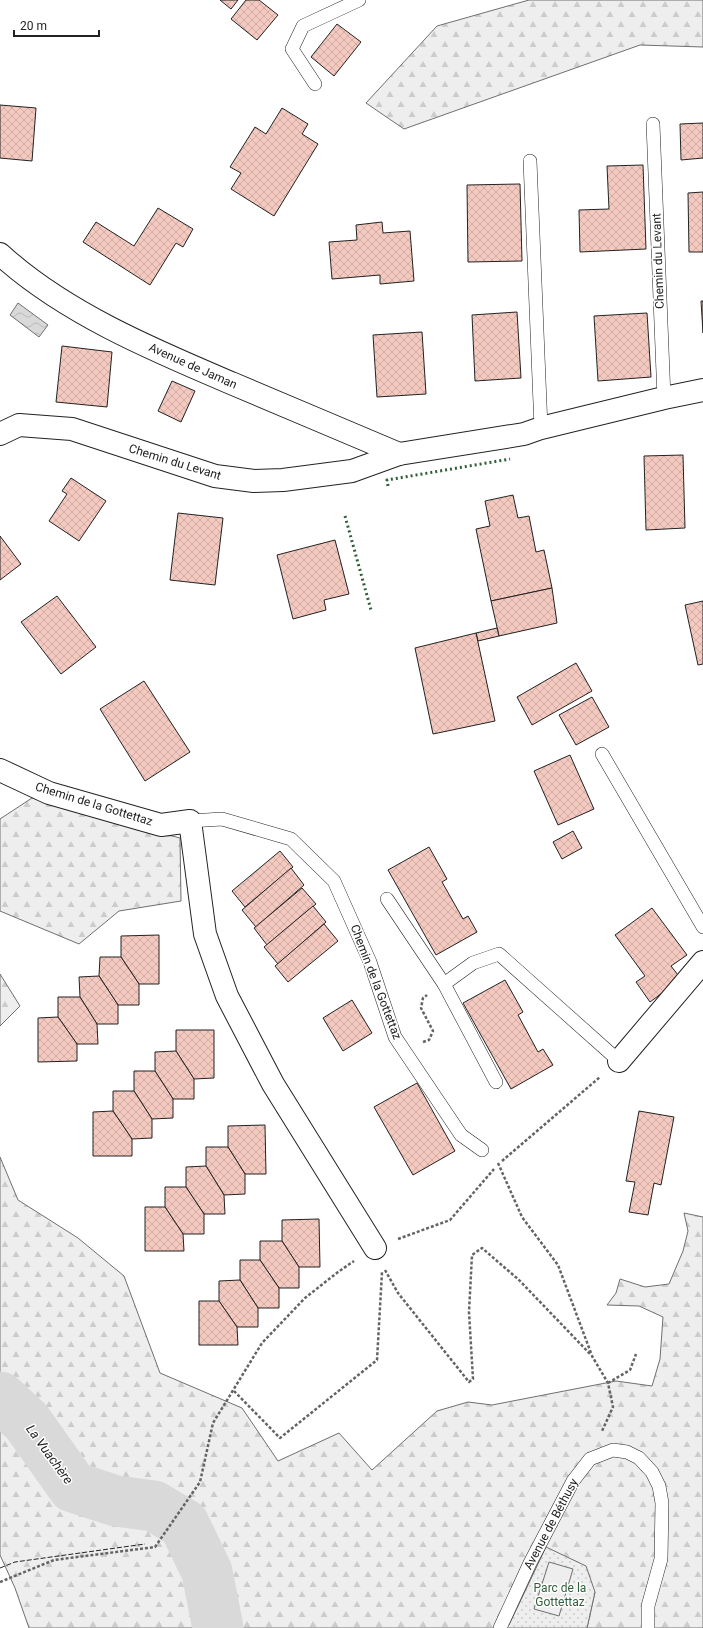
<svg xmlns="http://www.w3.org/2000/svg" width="703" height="1628" font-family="Roboto,sans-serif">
<defs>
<pattern id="forest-firs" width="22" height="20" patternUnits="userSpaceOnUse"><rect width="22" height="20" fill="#eee"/><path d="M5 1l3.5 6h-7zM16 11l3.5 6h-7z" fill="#ccc"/></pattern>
<pattern id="park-dots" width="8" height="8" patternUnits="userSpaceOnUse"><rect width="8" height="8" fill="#eee"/><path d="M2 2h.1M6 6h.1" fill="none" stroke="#ccc" stroke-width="1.8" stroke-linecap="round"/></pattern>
<pattern id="water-waves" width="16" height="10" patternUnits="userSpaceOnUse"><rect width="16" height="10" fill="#d9d9d9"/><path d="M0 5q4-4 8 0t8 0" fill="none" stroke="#bababa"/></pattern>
<pattern id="building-cross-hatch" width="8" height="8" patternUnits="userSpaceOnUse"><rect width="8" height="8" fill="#f3c9c0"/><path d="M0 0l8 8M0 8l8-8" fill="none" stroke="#d0aca5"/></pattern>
</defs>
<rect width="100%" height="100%" fill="#fff"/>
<g fill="url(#forest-firs)" stroke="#6f6f6f">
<path d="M 529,0 L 703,0 L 703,47 L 640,45 L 404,129 L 366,103 L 437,26 Z"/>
<path d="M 32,798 L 180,838 L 181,901 L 119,911 L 79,944 L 0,911 L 0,819 Z"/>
<path d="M 0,974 L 20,1006 L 0,1026 Z"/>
<path d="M 0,1157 L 18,1200 L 78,1238 L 124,1276 L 160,1373 L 242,1408 L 278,1461 L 339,1433 L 372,1470 L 437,1411 L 468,1402 L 492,1405 L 616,1381 L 652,1386 L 660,1359 L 663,1317 L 639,1306 L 607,1305 L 616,1293 L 620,1279 L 645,1287 L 669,1284 L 683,1251 L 688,1231 L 684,1213 L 703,1217 L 703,1628 L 587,1628 L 595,1592 L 546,1548 L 509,1625 L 499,1628 L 29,1628 L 15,1588 L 0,1555 Z"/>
</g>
<path fill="url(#park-dots)" stroke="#6f6f6f" d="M 546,1547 L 586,1566 L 595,1592 L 587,1628 L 499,1628 L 509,1625 Z"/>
<path fill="#eee" stroke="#6f6f6f" d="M 549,1562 L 573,1569 L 559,1616 L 534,1609 Z"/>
<path fill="url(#water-waves)" stroke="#6f6f6f" d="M 18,303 L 48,325 L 39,337 L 10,315 Z"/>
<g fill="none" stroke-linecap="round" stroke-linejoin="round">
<path stroke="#d9d9d9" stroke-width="51" d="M 0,1397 L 27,1422 L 73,1487 L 116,1501 L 154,1506 L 184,1524 L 207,1572 L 218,1628"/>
</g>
<g fill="url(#building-cross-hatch)" stroke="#222">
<path d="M 220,0 L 238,0 L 231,9 Z"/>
<path d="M 246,0 L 259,0 L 278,15 L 257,40 L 231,19 Z"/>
<path d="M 337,24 L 361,42 L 334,76 L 311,57 Z"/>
<path d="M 0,105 L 36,108 L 32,161 L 0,158 Z"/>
<path d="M 282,108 L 308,124 L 302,134 L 318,144 L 274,216 L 231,189 L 241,173 L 230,167 L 255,127 L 266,134 Z"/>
<path d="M 703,123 L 703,158 L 681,160 L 680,124 Z"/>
<path d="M 643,165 L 646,249 L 580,252 L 579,210 L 609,209 L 607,166 Z"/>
<path d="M 520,184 L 522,261 L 468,262 L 467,185 Z"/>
<path d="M 703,192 L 703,252 L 689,252 L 688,193 Z"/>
<path d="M 158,208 L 193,229 L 183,247 L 176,243 L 150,285 L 83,242 L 96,222 L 134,246 Z"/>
<path d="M 382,222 L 383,233 L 410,231 L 414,281 L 380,284 L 380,275 L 332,279 L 329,242 L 357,240 L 356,225 Z"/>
<path d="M 701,301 L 703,301 L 703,333 Z"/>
<path d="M 517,312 L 521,378 L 475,381 L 472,315 Z"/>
<path d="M 647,313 L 651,377 L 598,381 L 594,316 Z"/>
<path d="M 422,332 L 426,394 L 377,397 L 373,335 Z"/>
<path d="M 62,346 L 112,352 L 107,407 L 56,402 Z"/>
<path d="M 172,381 L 195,391 L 181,422 L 158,411 Z"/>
<path d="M 683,455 L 685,528 L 646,530 L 644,456 Z"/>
<path d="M 71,478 L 106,501 L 79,541 L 49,521 L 67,494 L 62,491 Z"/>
<path d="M 513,495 L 518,518 L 529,516 L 536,552 L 544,550 L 552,588 L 491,601 L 476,529 L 490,526 L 485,501 Z"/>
<path d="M 178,513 L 223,518 L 215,585 L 170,580 Z"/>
<path d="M 0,536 L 21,564 L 0,580 Z"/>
<path d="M 335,540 L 349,594 L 324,600 L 326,610 L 293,619 L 277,555 Z"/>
<path d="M 552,588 L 557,623 L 499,636 L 491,601 Z"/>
<path d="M 57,596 L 96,647 L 61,674 L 21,622 Z"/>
<path d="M 703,601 L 703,664 L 698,665 L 685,605 Z"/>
<path d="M 497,628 L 499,636 L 478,641 L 476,633 Z"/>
<path d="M 476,633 L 495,721 L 433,734 L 415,648 Z"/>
<path d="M 576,663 L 592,691 L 532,725 L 517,697 Z"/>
<path d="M 144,681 L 190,752 L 145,781 L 100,709 Z"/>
<path d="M 592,697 L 609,727 L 576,745 L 559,715 Z"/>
<path d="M 570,755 L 594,809 L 558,825 L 534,771 Z"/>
<path d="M 573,831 L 582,848 L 562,859 L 553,842 Z"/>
<path d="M 429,847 L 447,879 L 442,882 L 463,919 L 468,916 L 477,932 L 436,955 L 388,870 Z"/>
<path d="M 280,851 L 293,867 L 245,907 L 232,891 Z"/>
<path d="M 291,868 L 304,885 L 256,927 L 242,910 Z"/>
<path d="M 302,888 L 316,904 L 267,945 L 254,928 Z"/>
<path d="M 313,906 L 326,922 L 278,964 L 264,947 Z"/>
<path d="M 652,908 L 687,955 L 671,966 L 681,979 L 650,1002 L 636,982 L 645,976 L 615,935 Z"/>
<path d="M 324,924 L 338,941 L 288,982 L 275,966 Z"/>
<path d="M 159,935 L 159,984 L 139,984 L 121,957 L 121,936 Z"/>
<path d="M 100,957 L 121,957 L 139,984 L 139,1005 L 118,1005 L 99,976 Z"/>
<path d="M 99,976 L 118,1005 L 118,1024 L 97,1024 L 80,997 L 79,977 Z"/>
<path d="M 505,980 L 523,1012 L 518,1015 L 538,1052 L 543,1049 L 553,1065 L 511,1089 L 463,1003 Z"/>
<path d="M 58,997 L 80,997 L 97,1024 L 98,1044 L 77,1044 L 58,1017 Z"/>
<path d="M 352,1000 L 372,1033 L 343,1051 L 323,1018 Z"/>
<path d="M 58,1017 L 77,1044 L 77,1061 L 38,1062 L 38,1018 Z"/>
<path d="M 176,1030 L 214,1030 L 214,1078 L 194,1079 L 176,1051 Z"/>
<path d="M 176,1051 L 194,1079 L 194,1099 L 173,1099 L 155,1071 L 155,1052 Z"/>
<path d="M 134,1071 L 155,1071 L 173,1099 L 173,1118 L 152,1119 L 134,1091 Z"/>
<path d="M 417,1083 L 455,1151 L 413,1175 L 374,1107 Z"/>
<path d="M 113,1091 L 134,1091 L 152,1119 L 152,1138 L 132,1139 L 113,1111 Z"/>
<path d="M 113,1111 L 132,1139 L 132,1156 L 93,1156 L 93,1112 Z"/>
<path d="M 639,1111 L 674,1117 L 661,1185 L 654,1183 L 648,1215 L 629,1212 L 635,1182 L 626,1181 Z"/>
<path d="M 265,1125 L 266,1174 L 245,1174 L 228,1147 L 228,1126 Z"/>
<path d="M 206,1147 L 228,1147 L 245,1174 L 245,1194 L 224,1195 L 206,1166 Z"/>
<path d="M 206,1166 L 224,1195 L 225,1214 L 204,1214 L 186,1187 L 186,1167 Z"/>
<path d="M 165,1187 L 186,1187 L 204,1214 L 204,1234 L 183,1234 L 165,1207 Z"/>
<path d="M 145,1207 L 165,1207 L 183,1234 L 184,1251 L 145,1251 Z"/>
<path d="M 319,1219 L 320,1267 L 299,1267 L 282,1241 L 282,1220 Z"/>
<path d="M 260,1241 L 282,1241 L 299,1267 L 299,1288 L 279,1288 L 260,1260 Z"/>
<path d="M 240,1260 L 260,1260 L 279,1288 L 279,1308 L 258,1308 L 240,1280 Z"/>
<path d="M 240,1280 L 258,1308 L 258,1327 L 237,1327 L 219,1301 L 219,1281 Z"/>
<path d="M 199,1301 L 219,1301 L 237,1327 L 238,1345 L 199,1345 Z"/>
</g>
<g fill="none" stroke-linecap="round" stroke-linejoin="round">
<g stroke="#222" stroke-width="14">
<g id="service">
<path d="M 315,84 L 292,49 L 303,26 L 359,0"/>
<path d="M 653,124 L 664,398"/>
<path d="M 530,161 L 541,428"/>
<path d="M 602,754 L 703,927"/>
<path d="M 190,821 L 222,819 L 291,839 L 334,881 L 370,962 L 395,1037 L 461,1135 L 482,1150"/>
<path d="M 387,899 L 444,984"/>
<path d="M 496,1082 L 444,984 L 473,963 L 499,954 L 619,1061"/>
<path d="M 500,1628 L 530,1563 L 573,1481 L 590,1459 L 613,1450 L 627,1452 L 639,1458 L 652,1472 L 659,1486 L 662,1503 L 661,1559 L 648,1606 L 648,1628"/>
</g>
</g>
<g stroke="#222" stroke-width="24">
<g id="minor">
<path d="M 0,254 C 63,312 153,350 231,383 C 287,407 343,430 399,454"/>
<path d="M 0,434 L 19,425 L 72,429 L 215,476 L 254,481 L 283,480 L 352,471 L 399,454 L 524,434 L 541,428 L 664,398 L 703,390"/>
<path d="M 0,770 L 49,793 L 161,825 L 190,821 L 205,934 L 227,996 L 273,1084 L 375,1248"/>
<path d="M 619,1061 L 703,962"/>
</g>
</g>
<g stroke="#646464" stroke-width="2.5" stroke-dasharray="3 2" stroke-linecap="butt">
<path d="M 423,1042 L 429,1040 L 433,1031 L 421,1008 L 423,998 L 427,995"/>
<path d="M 502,1161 L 600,1077"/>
<path d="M 498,1163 L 522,1217 L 558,1265 L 591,1353"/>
<path d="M 398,1239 L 450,1220 L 494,1169"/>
<path d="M 385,1270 L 398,1293 L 469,1382 L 473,1379 L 469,1312 L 472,1255 L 482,1248 L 519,1280 L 592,1356 L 608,1383 L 613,1407 L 602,1431"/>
<path d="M 608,1383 L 630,1370 L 636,1354"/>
<path d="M 234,1391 L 280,1438 L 377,1360 L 382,1272"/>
<path d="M 0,1582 L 54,1560 L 155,1547 L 200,1482 L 213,1423 L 262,1343 L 305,1298 L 338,1272 L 354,1261"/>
</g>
<use href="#service" stroke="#fff" stroke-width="13"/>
<use href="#minor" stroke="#fff" stroke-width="22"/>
<g stroke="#2f5e38" stroke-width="3" stroke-dasharray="2 3" stroke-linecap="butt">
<path d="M 388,486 L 387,480 L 510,459"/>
<path d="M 345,516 L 371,610"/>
</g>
<path stroke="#222" stroke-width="1" stroke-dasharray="5 2" stroke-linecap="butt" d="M 0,1568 L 15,1562 L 145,1544"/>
</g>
<g text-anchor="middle" stroke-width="3" stroke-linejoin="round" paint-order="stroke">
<g font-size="12" fill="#222" stroke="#fff">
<text transform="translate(658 261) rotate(-92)" y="4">Chemin du Levant</text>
<text transform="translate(193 366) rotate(24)" y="4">Avenue de Jaman</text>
<text transform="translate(175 462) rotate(17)" y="4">Chemin du Levant</text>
<text transform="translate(94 804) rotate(17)" y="4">Chemin de la Gottettaz</text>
<text transform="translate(376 982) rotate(69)" y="4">Chemin de la Gottettaz</text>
<text transform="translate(551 1524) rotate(-62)" y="4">Avenue de Béthusy</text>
</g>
<g font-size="12" fill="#2f5e38" stroke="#fff">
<text x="560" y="1592">Parc de la<tspan x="560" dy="14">Gottettaz</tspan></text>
</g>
<g font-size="13" font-style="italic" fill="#222" stroke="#fff">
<text transform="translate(50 1454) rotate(54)" y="5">La Vuachère</text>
</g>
</g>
<path d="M14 30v6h85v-6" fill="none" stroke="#222222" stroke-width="2"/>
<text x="20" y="30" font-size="12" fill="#222222" stroke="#ffffff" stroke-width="3" paint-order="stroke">20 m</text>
</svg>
